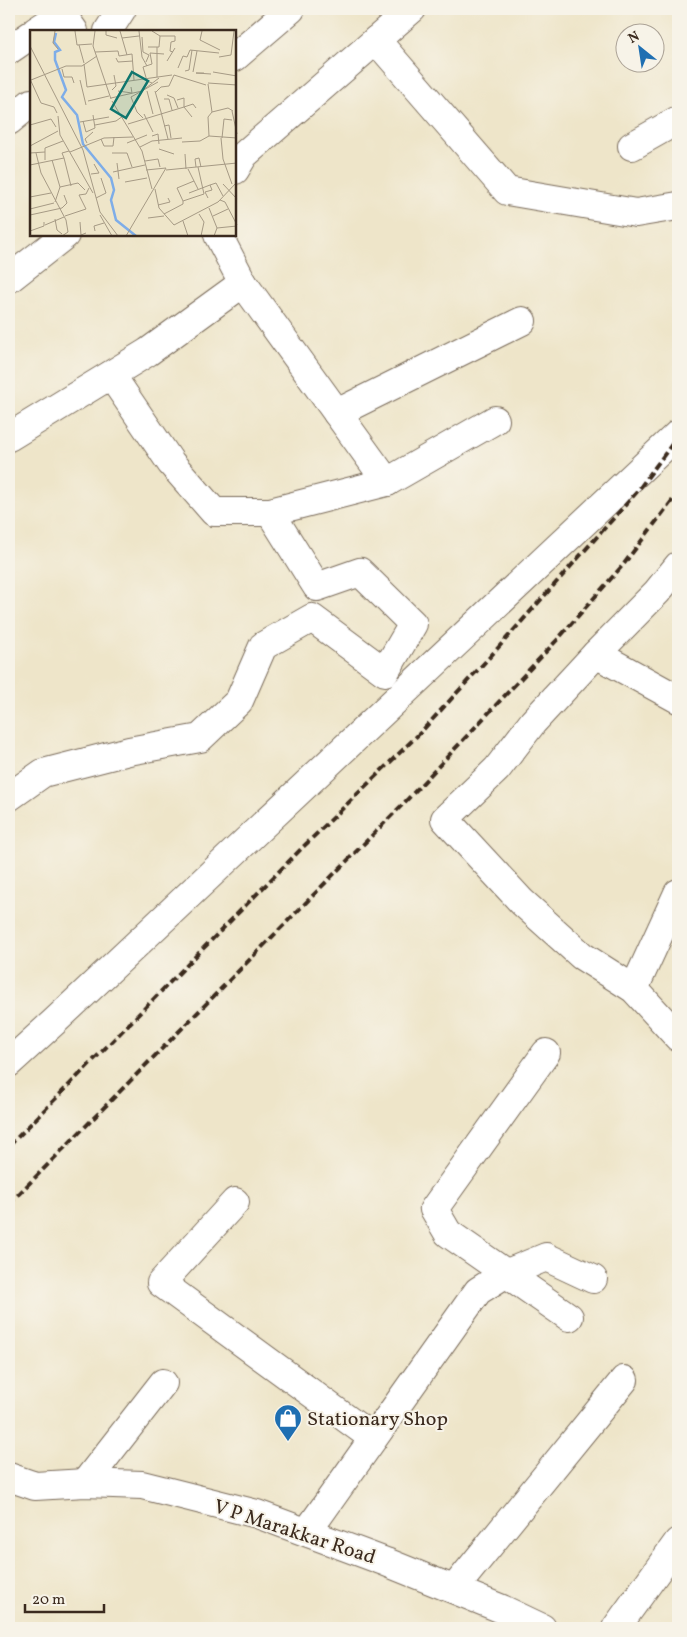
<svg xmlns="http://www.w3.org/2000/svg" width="687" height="1637" font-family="Vollkorn,serif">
<rect width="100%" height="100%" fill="#f7f3e8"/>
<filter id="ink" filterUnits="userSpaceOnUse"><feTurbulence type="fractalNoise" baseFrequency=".02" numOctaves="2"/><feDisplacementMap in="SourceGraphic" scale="10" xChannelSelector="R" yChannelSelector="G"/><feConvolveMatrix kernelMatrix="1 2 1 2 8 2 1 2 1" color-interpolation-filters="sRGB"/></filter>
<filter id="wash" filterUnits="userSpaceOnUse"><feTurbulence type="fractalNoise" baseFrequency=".0096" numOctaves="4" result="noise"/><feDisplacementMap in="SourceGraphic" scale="20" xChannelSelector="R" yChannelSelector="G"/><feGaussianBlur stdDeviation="1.12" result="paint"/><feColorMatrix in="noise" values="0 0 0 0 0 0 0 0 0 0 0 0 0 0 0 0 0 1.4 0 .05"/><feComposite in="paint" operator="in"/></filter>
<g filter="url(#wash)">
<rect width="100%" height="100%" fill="#eee5c9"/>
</g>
<g filter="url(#ink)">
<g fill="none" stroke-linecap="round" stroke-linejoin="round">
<g stroke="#7a6b5a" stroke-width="30">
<g id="minor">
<path d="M 36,31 L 62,14 L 74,31"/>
<path d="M 108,31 L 122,9"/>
<path d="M 376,40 L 507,191 L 636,213 L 678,206"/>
<path d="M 9,50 L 31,35"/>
<path d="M 235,57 L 291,9"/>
<path d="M 9,121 L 31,103"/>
<path d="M 632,146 L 678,120"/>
<path d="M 235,170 L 244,155 L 412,9"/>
<path d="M 9,279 L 65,235"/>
<path d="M 243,283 L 387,482 L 495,420"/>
<path d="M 111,375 L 171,463 L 214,512 L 270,512 L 387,482"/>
<path d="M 337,413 L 522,321"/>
<path d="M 9,437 L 148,352 L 243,283 L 218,235"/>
<path d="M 678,566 L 657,592 L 596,654 L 533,722 L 497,769 L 445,819 L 522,902 L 582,956 L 634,989 L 678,1037"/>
<path d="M 596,654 L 678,699"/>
<path d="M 9,797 L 43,773 L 129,751 L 200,738 L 239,701 L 263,646 L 312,618 L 385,672 L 413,624 L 360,572 L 317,587 L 270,512"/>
<path d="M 634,989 L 678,893"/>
<path d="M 546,1053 L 434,1209 L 448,1233 L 569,1317"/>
<path d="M 9,1063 L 54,1022 L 678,434"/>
<path d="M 235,1202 L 161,1283 L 373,1438"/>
<path d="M 85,1483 L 163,1383"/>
<path d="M 307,1532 L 478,1291 L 505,1274 L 546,1257 L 593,1279"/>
<path d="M 454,1589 L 624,1380"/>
<path d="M 616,1628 L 678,1542"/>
</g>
</g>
<g stroke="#7a6b5a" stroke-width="30">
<path id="tertiary" d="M 9,1477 L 35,1486 L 85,1483 L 142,1485 L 257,1514 L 386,1562 L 502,1609 L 542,1628"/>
</g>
<use href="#minor" stroke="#fff" stroke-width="28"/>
<use href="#tertiary" stroke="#fff" stroke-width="28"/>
<g stroke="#3b2a1e" stroke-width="4" stroke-dasharray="8 4" stroke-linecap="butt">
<path d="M 9,1146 L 302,848 L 420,733 L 497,649 L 636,493 L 678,436"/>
<path d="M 9,1204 L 404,803 L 557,640 L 623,565 L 678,493"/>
</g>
</g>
</g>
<defs>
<g id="shop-pin" transform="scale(1.4375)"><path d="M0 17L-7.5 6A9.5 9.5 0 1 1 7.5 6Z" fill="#1f6fb2" stroke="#f7f3e8"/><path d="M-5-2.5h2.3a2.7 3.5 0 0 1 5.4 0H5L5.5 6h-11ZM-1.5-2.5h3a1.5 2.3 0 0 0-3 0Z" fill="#fff"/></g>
</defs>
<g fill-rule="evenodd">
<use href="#shop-pin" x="288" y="1418"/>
</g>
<g text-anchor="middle" stroke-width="4" stroke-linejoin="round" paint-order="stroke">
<g font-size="20" fill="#3b2a1e" stroke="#f7f3e8" text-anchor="start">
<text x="307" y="1425">Stationary Shop</text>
</g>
<g font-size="20" fill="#3b2a1e" stroke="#f7f3e8">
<text transform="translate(295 1531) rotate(18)" y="7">V P Marakkar Road</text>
</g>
</g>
<g transform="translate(30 30)">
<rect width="206" height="206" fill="#eee5c9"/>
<path fill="none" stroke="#7eade8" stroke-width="2.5" d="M 26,3 L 24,12 L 30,20 L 25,22 L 25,30 L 36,60 L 32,67 L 47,85 L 53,114 L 81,148 L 84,160 L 81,170 L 86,190 L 106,206"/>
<path fill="none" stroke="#a69a85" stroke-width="1" d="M 25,1 L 23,13 L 28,19M 45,1 L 47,15 L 62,14M 65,1 L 63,16 L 81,69M 76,1 L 76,5 L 87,8M 90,1 L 97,25M 109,1 L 112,27 L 117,36M 122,1 L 130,6 L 145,6 L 145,11 L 141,12 L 140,21 L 143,22M 172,1 L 170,10 L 190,20M 112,7 L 113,22 L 119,25 L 116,32M 92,8 L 109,6M 49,15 L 54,33M 0,16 L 53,120 L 70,182 L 88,206M 118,17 L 129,17 L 130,6M 65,22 L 88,21 L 89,26 L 102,24 L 104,50M 189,27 L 201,25 L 204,1M 86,28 L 88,32 L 103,31M 137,31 L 145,18M 54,34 L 57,57 L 142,45M 148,38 L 153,26 L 157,27 L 160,20 L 189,23M 32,39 L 34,47 L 42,47 L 44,53M 155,41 L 159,40 L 162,20M 163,42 L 167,21M 183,42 L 207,46M 174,43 L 166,43 L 181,44M 127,47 L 127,17M 0,49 L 11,73 L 24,77 L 27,83M 1,50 L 36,36 L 52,36 L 67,26M 50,50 L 56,75M 122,53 L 117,51 L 113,37 L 122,34 L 120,23 L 134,24M 178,53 L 207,55M 178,54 L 182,82M 82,60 L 86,56 L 84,45M 88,61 L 102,63 L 101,57M 117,61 L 123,84M 125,61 L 131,82M 125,63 L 131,57 L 139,56 L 144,45 L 176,55M 137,65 L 144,68 L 148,78M 81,68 L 112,61 L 129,48M 134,69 L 139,69 L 142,80M 147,70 L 154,68 L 154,77 L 163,74 L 166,78M 58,71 L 79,66M 82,71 L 112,121 L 122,159M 202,81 L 207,104M 131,82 L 138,109M 114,84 L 123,102M 28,86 L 30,105 L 63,163M 113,88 L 107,82 L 101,67 L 128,52M 53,91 L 56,102 L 65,98 L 63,85M 50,92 L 79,87M 98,94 L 154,77 L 162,87M 0,95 L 21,89 L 26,97M 65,95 L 86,91 L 93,86M 134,96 L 139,95 L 141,108M 122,106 L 128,104 L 129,114M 179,106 L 178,87 L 182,82 L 198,78 L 203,81M 191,108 L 193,129 L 202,154M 192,108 L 194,89 L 202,90M 71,109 L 74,116 L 83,116 L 84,107M 152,112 L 170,111 L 179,106 L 207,108M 57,113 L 55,109 L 63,102M 97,113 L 117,105M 0,116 L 28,101M 110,117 L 122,111 L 152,108M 129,119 L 144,124M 15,122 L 15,118 L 33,111M 40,122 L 74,108 L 103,107M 0,123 L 15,122 L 15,130M 6,123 L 11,143 L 36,190 L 38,202 L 32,206M 82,123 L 97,123 L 102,137M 155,124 L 156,139M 34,128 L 41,156M 22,130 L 30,157M 115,131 L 128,129 L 130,137M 87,133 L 89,149M 0,135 L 34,128 L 32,123 L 39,121M 166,137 L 165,129 L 169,128 L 171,137M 158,139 L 168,159M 116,140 L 136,138M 136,140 L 207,133M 83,142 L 115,135M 61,144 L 69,143 L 64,134M 95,152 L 117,148M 193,154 L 207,169M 180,155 L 186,153 L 193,166M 125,159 L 129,178 L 144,195 L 188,172 L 207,152M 159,163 L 180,155 L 182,160 L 175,162 L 178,168M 0,167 L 21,163M 66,168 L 76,163 L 71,148M 190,170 L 195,172 L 207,195M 153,171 L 147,158 L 164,151M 25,172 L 30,157 L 48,153 L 55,160M 128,175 L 140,172 L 138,168M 179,178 L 187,198M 0,179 L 24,173M 134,184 L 153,174 L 153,171 L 174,164 L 168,137M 169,184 L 174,192 L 171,206M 0,185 L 32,178 L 37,173 L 34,165M 70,185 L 82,206M 35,186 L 56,179 L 49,165 L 56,164 L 59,158M 183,186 L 198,179M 118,188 L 134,186M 25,189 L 27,200 L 32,204M 153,191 L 158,206M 50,192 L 51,205 L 56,203M 15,195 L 34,187M 0,201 L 14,196 L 14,192M 65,201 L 64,196 L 74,193M 96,206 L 136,138M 184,206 L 187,198 L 207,196"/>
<path fill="#0f766e" fill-opacity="0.15" stroke="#0f766e" stroke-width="2.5" d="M 102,42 L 118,51 L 96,88 L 81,79 Z"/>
<rect width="206" height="206" fill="none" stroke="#3b2a1e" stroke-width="2.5"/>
</g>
<rect width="687" height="1637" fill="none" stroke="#f7f3e8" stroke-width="30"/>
<g transform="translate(640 48) rotate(330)"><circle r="24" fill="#f7f3e8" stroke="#aca397"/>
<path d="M0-4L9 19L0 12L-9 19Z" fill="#1f6fb2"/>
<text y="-8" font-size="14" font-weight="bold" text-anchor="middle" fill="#3b2a1e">N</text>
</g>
<path d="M25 1604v8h79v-8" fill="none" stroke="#3b2a1e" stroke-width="2.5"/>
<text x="32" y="1604" font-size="15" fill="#3b2a1e" stroke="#f7f3e8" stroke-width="4" paint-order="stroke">20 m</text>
</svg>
